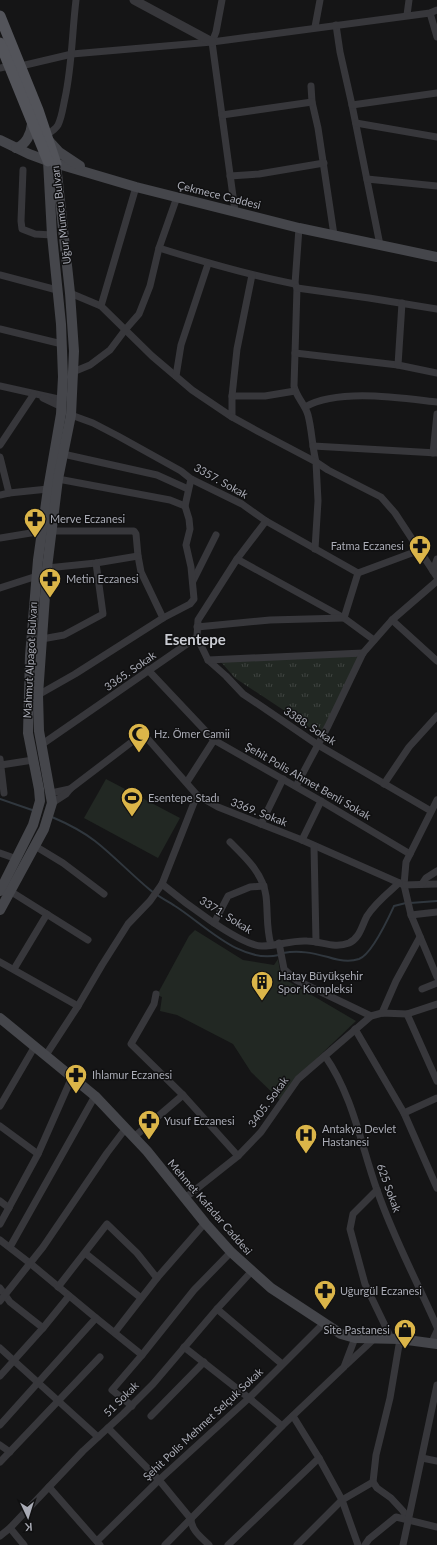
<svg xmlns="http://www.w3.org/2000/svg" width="437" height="1545" font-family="Lato,sans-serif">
<defs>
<pattern id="grass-tufts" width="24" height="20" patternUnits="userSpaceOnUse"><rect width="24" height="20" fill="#222823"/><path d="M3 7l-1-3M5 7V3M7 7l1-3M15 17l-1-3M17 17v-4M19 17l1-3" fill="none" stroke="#3f4441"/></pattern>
</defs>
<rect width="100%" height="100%" fill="#151516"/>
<path fill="url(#grass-tufts)" d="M 359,656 L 321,735 L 235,678 L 221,662 Z"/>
<g fill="#222823">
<path d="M 106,779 L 180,818 L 158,858 L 84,818 Z"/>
<path d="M 195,930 L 243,960 L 274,965 L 278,959 L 281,977 L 356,1021 L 296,1078 L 280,1100 L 251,1072 L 233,1044 L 177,1015 L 160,1011 L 162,997 L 157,995 L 189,936 Z"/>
</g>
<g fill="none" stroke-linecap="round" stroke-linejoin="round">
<g stroke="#30373e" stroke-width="2">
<path d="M 0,799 L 35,811"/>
<path d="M 52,817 C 66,823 82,831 95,841 C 114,856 131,874 149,889 C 157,896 166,900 175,906 C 205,925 240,964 279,955"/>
<path d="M 410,903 L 437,901"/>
<path d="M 283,953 C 300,950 312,953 328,957 C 337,960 350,962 359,959 C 372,954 388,919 394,906 L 406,903"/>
</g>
<g stroke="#37373b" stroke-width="7">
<path d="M 222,0 L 216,32 L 212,42 L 235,211"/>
<path d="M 430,13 L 437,37"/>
<path d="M 407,15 L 409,0"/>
<path d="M 336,25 L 340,52 L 352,105 L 380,245"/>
<path d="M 315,27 L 320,0"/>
<path d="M 21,66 L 72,54 L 212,42 L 430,13 L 437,10"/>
<path d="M 0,68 L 9,66"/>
<path d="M 311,86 L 312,102 L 318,128 L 334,235"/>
<path d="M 352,105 L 437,93"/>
<path d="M 222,115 L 312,102"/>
<path d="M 356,123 L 437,137"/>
<path d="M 46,135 C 51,132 55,130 58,125 C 62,117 63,107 65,98 C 72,66 72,33 76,0"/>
<path d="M 23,170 L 21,221 L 22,229 L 35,234 L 52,235"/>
<path d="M 230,176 L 259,174 L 324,163"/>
<path d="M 367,179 L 437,186"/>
<path d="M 299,228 L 295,284 L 297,288 L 294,386 C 296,397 305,404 308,415 C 312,430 312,446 316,462 L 328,470 L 381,497 L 395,513 L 437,577"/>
<path d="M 159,248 C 204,262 248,275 295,284"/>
<path d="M 0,275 L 57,290"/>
<path d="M 297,288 L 369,298 L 437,309"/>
<path d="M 70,293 L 101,306 L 152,356 L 192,390 L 232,417 L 232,396 L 265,396 L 295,391"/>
<path d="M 101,306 L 136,187"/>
<path d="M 0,329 L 62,344"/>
<path d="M 295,353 L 398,365 L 437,373"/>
<path d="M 398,365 L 402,303"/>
<path d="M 73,372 L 90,365 L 110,350 L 125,330 L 139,314 L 150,286 L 159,248 L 177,197"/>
<path d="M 176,376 L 181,345 L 208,264"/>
<path d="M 0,386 L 63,400"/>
<path d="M 232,396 L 237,349 L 252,275"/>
<path d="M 43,398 L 62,407"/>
<path d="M 305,407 C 338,388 401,398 437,402"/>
<path d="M 71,415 L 93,423 L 118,436 L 181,471 L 191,479 L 242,504 L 266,521 L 358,573"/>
<path d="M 232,417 L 261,433 L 316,462 L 318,501 L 315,549"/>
<path d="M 0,445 L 34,394"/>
<path d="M 313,446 L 437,453"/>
<path d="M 433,453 L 437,414"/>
<path d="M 63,454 L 157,475 L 188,489"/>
<path d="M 0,457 L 9,493"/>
<path d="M 58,479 L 170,500 L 185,506"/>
<path d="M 0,495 L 9,493 L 48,489"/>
<path d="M 266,521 L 237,559 L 198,620 L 197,637 L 208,660 L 226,676 L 243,694 L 255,702 L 318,745 L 431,811"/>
<path d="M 51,531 L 134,531 L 136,534 L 138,556 L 141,572 L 163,618"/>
<path d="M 0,538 L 43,531"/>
<path d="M 237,559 L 344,618 L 374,640"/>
<path d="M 47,568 L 96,563 L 138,556"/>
<path d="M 433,571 L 437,559"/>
<path d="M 193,581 L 216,535"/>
<path d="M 0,588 L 37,576"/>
<path d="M 392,620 L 437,661"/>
<path d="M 197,627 L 270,620 L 344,618 L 358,573 L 420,550"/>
<path d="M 42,639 L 64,635 L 103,614 L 96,563"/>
<path d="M 208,660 L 363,653"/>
<path d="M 148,670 L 214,740 L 321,801 L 410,854"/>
<path d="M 38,695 L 75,674 L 163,618 L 190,604 L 194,599 L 191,567 L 186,545 L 190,529 L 189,519 L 185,506 L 191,479"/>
<path d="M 41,745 L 197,637"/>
<path d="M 0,759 L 4,793"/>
<path d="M 1,765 L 33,760"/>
<path d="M 187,782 L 214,740"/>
<path d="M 384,784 L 409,747 L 437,716"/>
<path d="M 296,786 L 328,726 L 363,653 L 392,620 L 437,581"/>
<path d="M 51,793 L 70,789"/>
<path d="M 437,800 L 406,862 L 404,885 L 411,915 L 437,977"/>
<path d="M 52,803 L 66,794 L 70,789 L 133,741 L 147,738 L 197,795 L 218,807 L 302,840 L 404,885 L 437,884"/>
<path d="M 261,824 L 283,779"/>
<path d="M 302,840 L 321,801"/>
<path d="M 230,842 C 245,857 263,873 266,896 C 268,912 266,928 271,945"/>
<path d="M 35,846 L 63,863 L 104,894"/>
<path d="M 314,846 L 316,942"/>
<path d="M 0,853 L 17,859"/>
<path d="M 162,884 C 180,899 240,946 262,946 C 277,946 292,940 307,941 C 321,941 334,949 349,943 C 360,938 362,925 367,916 C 375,903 388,893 399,883"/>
<path d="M 422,884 L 426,878 L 437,871"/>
<path d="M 10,891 L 88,940"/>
<path d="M 411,915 L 437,912"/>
<path d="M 214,923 L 228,896 L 250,887 L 264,886"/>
<path d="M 279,943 L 284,969 L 296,980 L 371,1016"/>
<path d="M 0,962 L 78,1006"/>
<path d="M 14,969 L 47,914"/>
<path d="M 422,989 L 437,983"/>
<path d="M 156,994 L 154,1004 L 131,1044 L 183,1095 L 238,1156"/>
<path d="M 382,1013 L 396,981 L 420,937"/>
<path d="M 407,1014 L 437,1081"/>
<path d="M 355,1029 L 404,1113 L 437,1188"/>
<path d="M 46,1055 L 78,1006 L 102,965 L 128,924 L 150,901 L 162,884 L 197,795"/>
<path d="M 325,1056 C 353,1096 361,1145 377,1190 C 393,1237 417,1281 437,1327"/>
<path d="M 0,1106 L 35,1046"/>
<path d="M 404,1113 L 437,1098"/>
<path d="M 0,1126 L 38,1154"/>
<path d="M 134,1137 L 183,1095"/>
<path d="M 377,1190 L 353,1214 L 350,1229 L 365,1284 L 391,1338"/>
<path d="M 185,1198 L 238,1156 L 261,1132 L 298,1079 L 371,1016 L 382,1013 L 407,1014 L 437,1004"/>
<path d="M 0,1201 L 9,1208"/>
<path d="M 0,1224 L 38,1154 L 72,1077"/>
<path d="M 0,1240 L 31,1264 L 96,1318 L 142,1355"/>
<path d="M 10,1247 L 95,1096"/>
<path d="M 85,1253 L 141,1298"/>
<path d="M 58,1287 L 107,1224 L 137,1253 L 157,1278"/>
<path d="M 0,1288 L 10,1302 L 43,1328"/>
<path d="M 0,1301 L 43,1247 L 107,1153 L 126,1128"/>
<path d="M 217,1309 L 282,1364"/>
<path d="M 115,1332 L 157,1278 L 205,1223"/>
<path d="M 400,1339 L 390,1398 L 376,1455 L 373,1482 L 377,1488 L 391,1498 L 403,1511 L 409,1521"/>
<path d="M 432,1342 L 437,1331"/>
<path d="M 184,1347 L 249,1398 L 282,1426"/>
<path d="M 0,1348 L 98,1437"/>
<path d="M 346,1365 L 375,1338"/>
<path d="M 0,1376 L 43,1328 L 69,1296"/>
<path d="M 132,1406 L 112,1390 L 142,1355 L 194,1290 L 231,1252"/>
<path d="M 151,1416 L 204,1362"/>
<path d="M 293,1416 L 319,1458 L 342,1500 L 358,1545"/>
<path d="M 0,1425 L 96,1318"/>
<path d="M 108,1428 L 159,1480 L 191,1519 C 191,1530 202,1538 209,1545"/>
<path d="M 0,1445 L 10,1452"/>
<path d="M 422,1458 L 437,1461"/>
<path d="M 0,1462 L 100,1357"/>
<path d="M 49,1487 L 100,1545"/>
<path d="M 10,1528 L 24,1545"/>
<path d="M 0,1536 L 10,1528 L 83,1451 L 123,1414 L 153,1384 L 217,1309 L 252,1271"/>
<path d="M 97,1541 L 159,1480 L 249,1398 L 324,1323"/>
<path d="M 165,1545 L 282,1426 L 344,1367 L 355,1338"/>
<path d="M 228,1545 L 319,1458"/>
<path d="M 297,1545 L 342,1500 L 373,1482"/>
<path d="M 365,1545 L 369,1539 L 396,1517 L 437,1527"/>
<path d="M 403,1545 L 437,1385"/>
</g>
<path stroke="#37373b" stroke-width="9" d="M 134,0 L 212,42"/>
<g stroke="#45464b" stroke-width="10">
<path d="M 0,140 L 29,154 L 48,161 L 136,187 L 299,228 L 437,257"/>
<path d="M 48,140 L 59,152 L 80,166"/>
<path d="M 16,148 C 26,145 31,134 32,124"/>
<path d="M 0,891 L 33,825 L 40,801 L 39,789 L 28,733 L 30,656 L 38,560 L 48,489 L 61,414 L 63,377 L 61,324 L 52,235 L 48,161"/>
<path d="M 0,910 L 44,829 L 52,803 L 39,731 L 38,695 L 47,568 L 58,479 L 71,415 L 74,351 L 70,293 L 56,164"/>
<path d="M 0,1018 L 95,1096 L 147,1151 L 205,1223 L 231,1252 L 271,1288 L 341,1334 L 355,1338 L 400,1339 L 437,1344"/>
</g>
<g stroke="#53545a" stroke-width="11">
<path d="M 0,16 L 38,110 L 56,164"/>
<path d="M 0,43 L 48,161"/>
</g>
</g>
<defs>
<g id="pharmacy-pin" transform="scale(1.15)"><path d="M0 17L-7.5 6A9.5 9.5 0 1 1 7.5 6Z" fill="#dbb549" stroke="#101011"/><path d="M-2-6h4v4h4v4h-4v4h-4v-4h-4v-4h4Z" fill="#111"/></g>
<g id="mosque-pin" transform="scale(1.15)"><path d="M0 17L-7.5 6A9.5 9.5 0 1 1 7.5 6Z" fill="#dbb549" stroke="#101011"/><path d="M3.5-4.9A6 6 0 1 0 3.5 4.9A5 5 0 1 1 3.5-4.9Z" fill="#111"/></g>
<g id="stadium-pin" transform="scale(1.15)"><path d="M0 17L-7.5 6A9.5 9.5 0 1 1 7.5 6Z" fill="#dbb549" stroke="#101011"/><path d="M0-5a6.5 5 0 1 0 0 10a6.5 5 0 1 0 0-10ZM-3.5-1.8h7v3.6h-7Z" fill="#111"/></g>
<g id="building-pin" transform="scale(1.15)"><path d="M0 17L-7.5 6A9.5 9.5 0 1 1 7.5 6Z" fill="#dbb549" stroke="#101011"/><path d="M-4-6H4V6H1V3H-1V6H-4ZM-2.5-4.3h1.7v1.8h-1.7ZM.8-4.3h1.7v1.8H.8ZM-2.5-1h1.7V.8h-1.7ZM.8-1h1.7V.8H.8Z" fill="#111"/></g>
<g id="hospital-pin" transform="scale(1.15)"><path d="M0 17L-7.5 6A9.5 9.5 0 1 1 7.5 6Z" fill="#dbb549" stroke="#101011"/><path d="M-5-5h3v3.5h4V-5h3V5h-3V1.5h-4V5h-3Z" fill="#111"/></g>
<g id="shop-pin" transform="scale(1.15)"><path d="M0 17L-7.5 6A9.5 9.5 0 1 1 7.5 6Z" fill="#dbb549" stroke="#101011"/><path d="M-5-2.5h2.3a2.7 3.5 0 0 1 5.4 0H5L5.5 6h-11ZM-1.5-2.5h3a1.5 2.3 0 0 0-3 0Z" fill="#111"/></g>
</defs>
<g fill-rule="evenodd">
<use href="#pharmacy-pin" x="35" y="519"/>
<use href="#pharmacy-pin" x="420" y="546"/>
<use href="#pharmacy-pin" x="50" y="579"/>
<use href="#mosque-pin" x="139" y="734"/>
<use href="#stadium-pin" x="132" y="798"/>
<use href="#building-pin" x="262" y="982"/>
<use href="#pharmacy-pin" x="76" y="1075"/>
<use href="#pharmacy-pin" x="149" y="1121"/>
<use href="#hospital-pin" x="306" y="1135"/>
<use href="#pharmacy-pin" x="325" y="1291"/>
<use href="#shop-pin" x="405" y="1330"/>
</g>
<g text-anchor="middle" stroke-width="3" stroke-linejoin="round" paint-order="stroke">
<g font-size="11" fill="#a9abb5" stroke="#101011">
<text transform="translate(219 195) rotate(14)" y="4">Çekmece Caddesi</text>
<text transform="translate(61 215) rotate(-97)" y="4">Uğur Mumcu Bulvarı</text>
<text transform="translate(221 481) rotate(29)" y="4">3357. Sokak</text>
<text transform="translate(30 660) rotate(-87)" y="4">Mahmut Alpagot Bulvarı</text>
<text transform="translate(130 671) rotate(-35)" y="4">3365. Sokak</text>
<text transform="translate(310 726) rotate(33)" y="4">3388. Sokak</text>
<text transform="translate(308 781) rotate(30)" y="4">Şehit Polis Ahmet Benli Sokak</text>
<text transform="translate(259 812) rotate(21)" y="4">3369. Sokak</text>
<text transform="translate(226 915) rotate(32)" y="4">3371. Sokak</text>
<text transform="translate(268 1102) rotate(-54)" y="4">3405. Sokak</text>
<text transform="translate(389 1188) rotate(70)" y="4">625 Sokak</text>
<text transform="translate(210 1207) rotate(49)" y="4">Mehmet Kafadar Caddesi</text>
<text transform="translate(121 1399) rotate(-45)" y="4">51 Sokak</text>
<text transform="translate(203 1424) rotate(-43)" y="4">Şehit Polis Mehmet Selçuk Sokak</text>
</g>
<g font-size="11" fill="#a9abb5" stroke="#101011" text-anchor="start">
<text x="50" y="523">Merve Eczanesi</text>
<text x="404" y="550" text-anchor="end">Fatma Eczanesi</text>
<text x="66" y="583">Metin Eczanesi</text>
<text x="154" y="738">Hz. Ömer Camii</text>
<text x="148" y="802">Esentepe Stadı</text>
<text x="278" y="980">Hatay Büyükşehir<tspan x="278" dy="13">Spor Kompleksi</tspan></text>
<text x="92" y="1079">Ihlamur Eczanesi</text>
<text x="164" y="1125">Yusuf Eczanesi</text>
<text x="322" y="1133">Antakya Devlet<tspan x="322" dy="13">Hastanesi</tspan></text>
<text x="340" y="1295">Uğurgül Eczanesi</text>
<text x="390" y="1334" text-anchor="end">Site Pastanesi</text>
</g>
<g font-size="15" font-weight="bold" fill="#c9cbd2" stroke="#101011">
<text x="195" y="645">Esentepe</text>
</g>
</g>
<g transform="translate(28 1517) rotate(176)" stroke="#101011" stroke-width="3" paint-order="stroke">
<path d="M0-3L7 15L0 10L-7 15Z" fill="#a9abb5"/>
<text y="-6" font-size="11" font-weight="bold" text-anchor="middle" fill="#a9abb5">K</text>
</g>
</svg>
